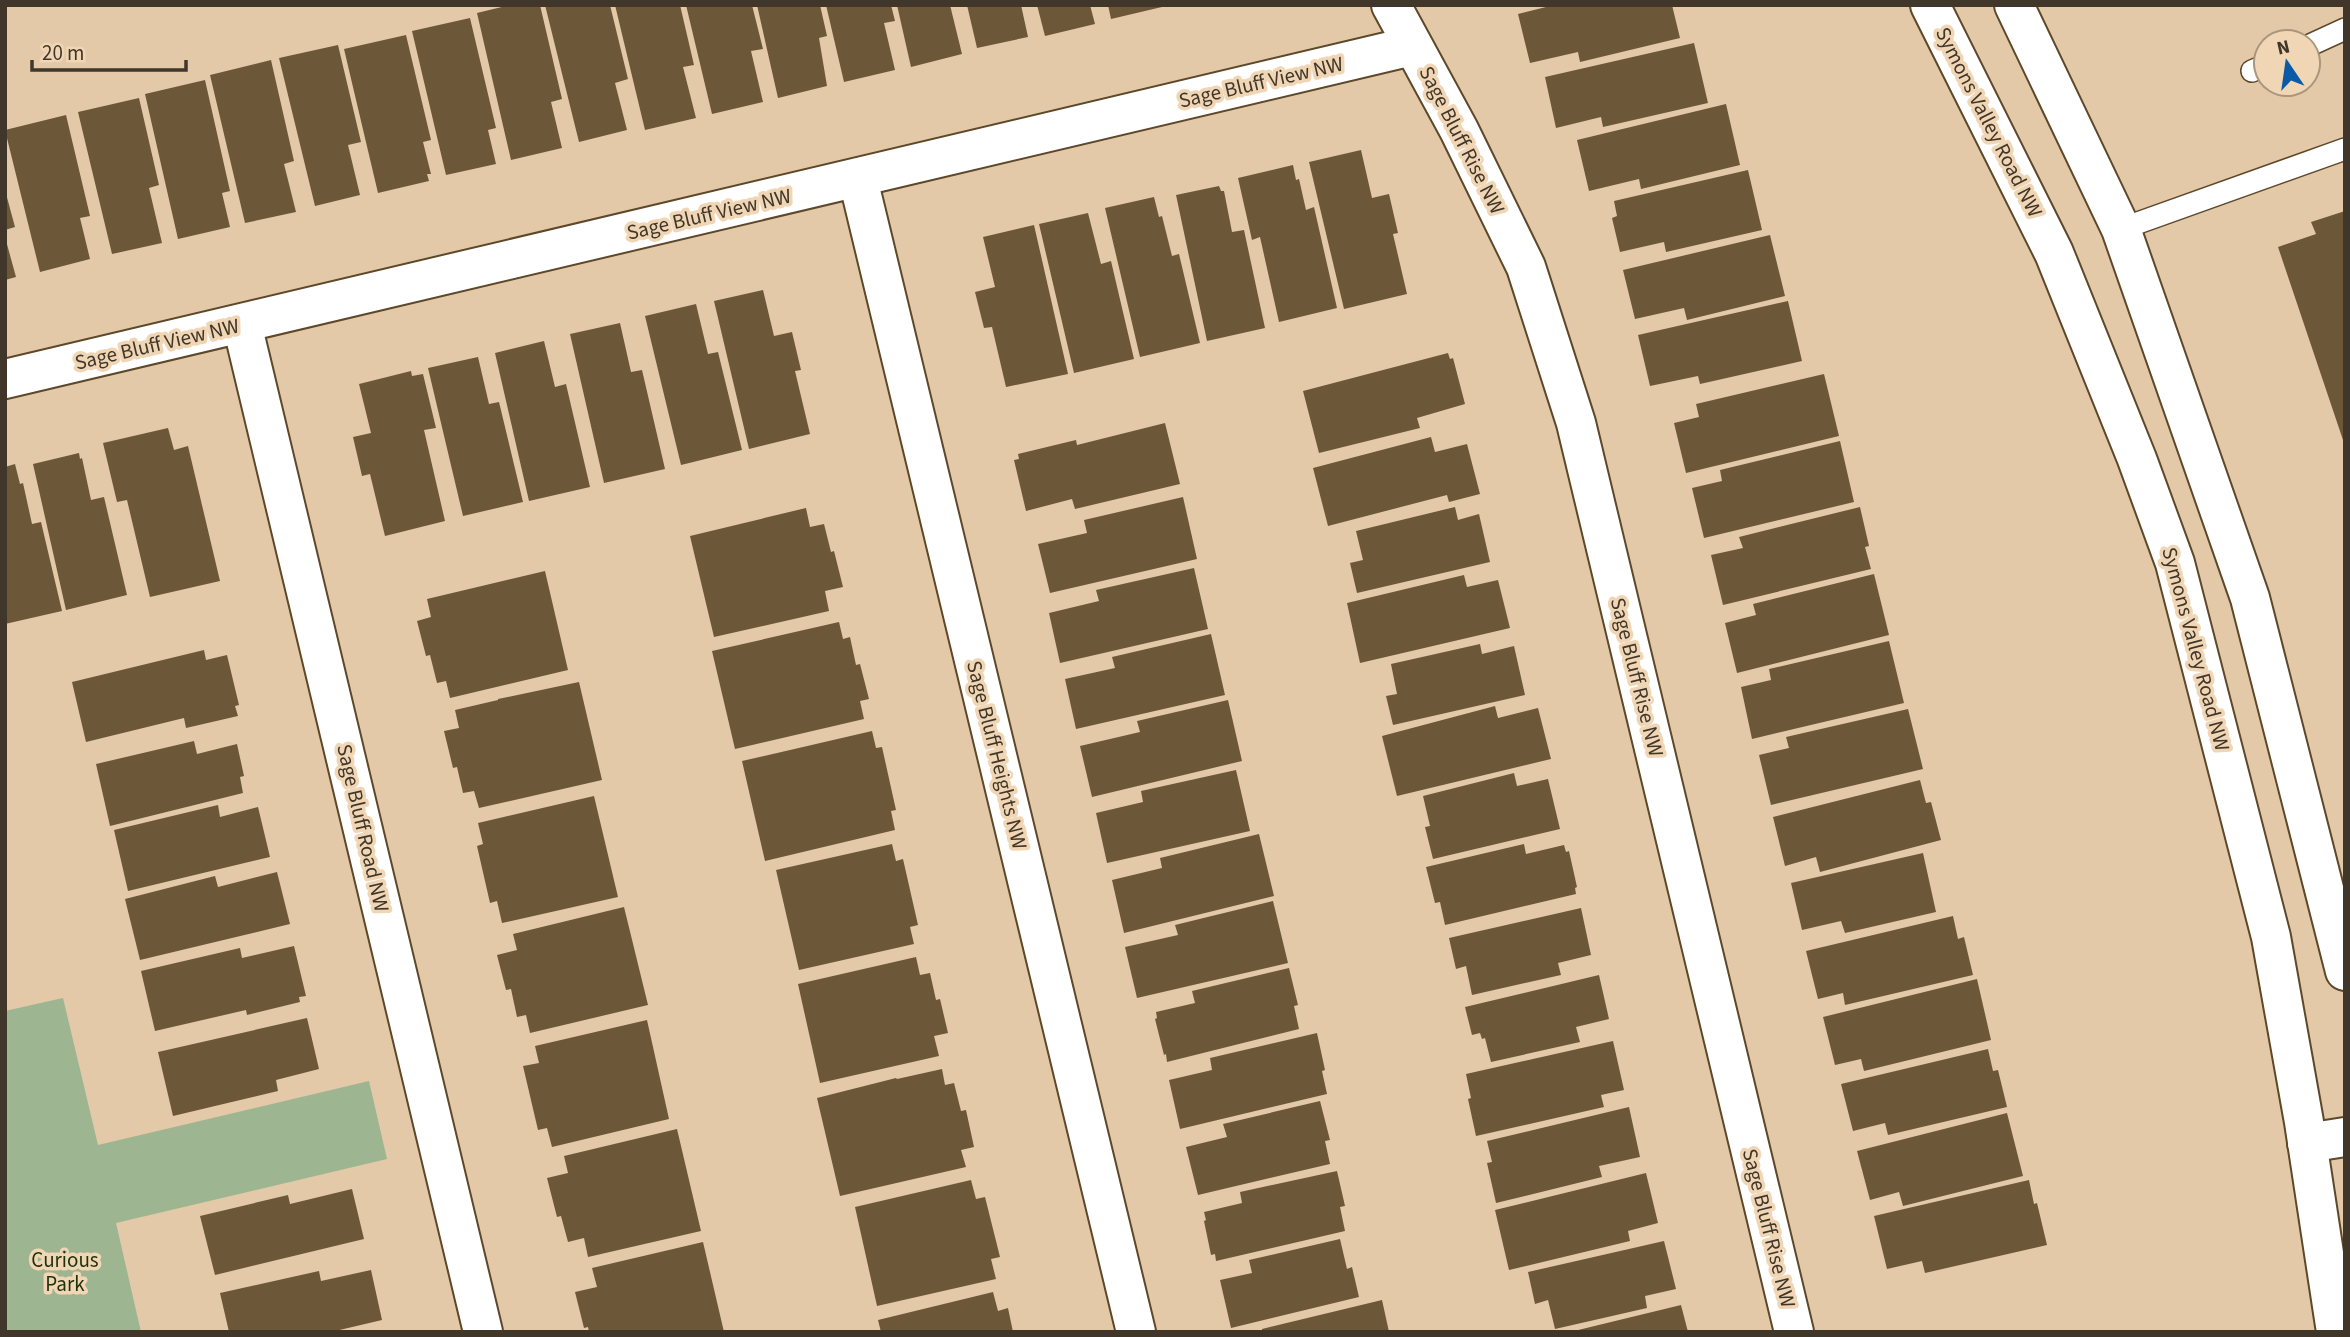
<svg xmlns="http://www.w3.org/2000/svg" width="2350" height="1337" font-family="'Source Sans 3',sans-serif">
<rect width="100%" height="100%" fill="#e3c9a8"/>
<path fill="#9eb591" d="M 63,998 L 98,1145 L 369,1081 L 387,1159 L 116,1223 L 141,1332 L 5,1332 L 5,1011 Z"/>
<g fill="#6d5739">
<path d="M 510,5 L 540,5 L 562,99 L 551,102 L 562,148 L 511,160 L 477,13 Z"/>
<path d="M 545,5 L 610,5 L 628,79 L 615,83 L 627,130 L 579,142 Z"/>
<path d="M 615,5 L 680,5 L 694,65 L 683,67 L 696,118 L 645,130 Z"/>
<path d="M 686,5 L 752,5 L 763,49 L 751,51 L 763,102 L 712,114 Z"/>
<path d="M 757,5 L 820,5 L 827,36 L 819,38 L 827,86 L 778,98 Z"/>
<path d="M 826,5 L 891,5 L 895,21 L 884,23 L 895,70 L 844,82 Z"/>
<path d="M 897,5 L 950,5 L 962,54 L 911,67 Z"/>
<path d="M 967,5 L 1021,5 L 1028,37 L 977,48 Z"/>
<path d="M 1037,5 L 1090,5 L 1095,24 L 1045,36 Z"/>
<path d="M 1108,5 L 1161,5 L 1162,7 L 1111,19 Z"/>
<path d="M 1554,5 L 1672,5 L 1680,38 L 1580,62 L 1578,52 L 1530,63 L 1518,14 Z"/>
<path d="M 470,18 L 496,128 L 488,130 L 496,164 L 446,175 L 412,31 Z"/>
<path d="M 406,35 L 431,140 L 423,142 L 431,174 L 427,174 L 429,181 L 378,193 L 344,49 Z"/>
<path d="M 1694,43 L 1708,103 L 1603,127 L 1601,117 L 1556,128 L 1545,77 Z"/>
<path d="M 338,45 L 361,142 L 348,145 L 360,195 L 315,206 L 279,58 Z"/>
<path d="M 271,60 L 294,161 L 284,164 L 296,212 L 245,223 L 210,75 Z"/>
<path d="M 205,80 L 230,191 L 222,193 L 230,227 L 178,239 L 145,94 Z"/>
<path d="M 139,98 L 159,185 L 149,188 L 162,243 L 112,254 L 78,112 Z"/>
<path d="M 1726,104 L 1740,165 L 1641,189 L 1639,179 L 1589,191 L 1577,140 Z"/>
<path d="M 66,115 L 90,216 L 80,218 L 90,259 L 40,272 L 5,130 Z"/>
<path d="M 1361,150 L 1372,198 L 1389,194 L 1398,233 L 1393,234 L 1407,294 L 1344,309 L 1309,162 Z"/>
<path d="M 1293,165 L 1296,180 L 1299,179 L 1306,210 L 1314,207 L 1337,308 L 1279,322 L 1260,237 L 1252,240 L 1238,178 Z"/>
<path d="M 1748,170 L 1762,230 L 1666,252 L 1664,242 L 1620,252 L 1612,218 L 1617,216 L 1614,201 Z"/>
<path d="M 1219,186 L 1221,191 L 1224,191 L 1232,232 L 1244,230 L 1265,328 L 1207,341 L 1176,195 Z"/>
<path d="M 5,190 L 15,227 L 5,230 Z"/>
<path d="M 1154,197 L 1159,217 L 1162,216 L 1172,256 L 1179,254 L 1200,343 L 1140,357 L 1105,208 Z"/>
<path d="M 2345,211 L 2345,443 L 2344,443 L 2278,247 L 2316,234 L 2311,222 Z"/>
<path d="M 1088,213 L 1101,264 L 1111,261 L 1134,359 L 1074,373 L 1039,224 Z"/>
<path d="M 1034,225 L 1068,374 L 1006,387 L 992,327 L 984,328 L 975,292 L 995,287 L 983,237 Z"/>
<path d="M 1770,235 L 1785,296 L 1687,320 L 1684,308 L 1635,319 L 1623,270 Z"/>
<path d="M 5,237 L 16,277 L 5,280 Z"/>
<path d="M 763,290 L 774,336 L 792,332 L 801,370 L 795,371 L 810,434 L 749,449 L 714,301 Z"/>
<path d="M 1788,301 L 1802,361 L 1700,384 L 1698,376 L 1650,386 L 1638,335 Z"/>
<path d="M 696,304 L 708,354 L 718,352 L 742,450 L 681,465 L 645,316 Z"/>
<path d="M 620,323 L 631,372 L 642,370 L 665,469 L 604,483 L 570,334 Z"/>
<path d="M 544,341 L 555,387 L 566,384 L 590,487 L 529,501 L 495,353 Z"/>
<path d="M 1448,353 L 1450,359 L 1453,358 L 1465,404 L 1417,418 L 1420,428 L 1319,453 L 1303,391 Z"/>
<path d="M 478,357 L 489,404 L 499,402 L 523,502 L 463,516 L 428,368 Z"/>
<path d="M 411,371 L 412,376 L 423,374 L 436,428 L 424,430 L 445,521 L 385,536 L 370,474 L 362,476 L 353,437 L 371,433 L 359,384 Z"/>
<path d="M 1824,374 L 1839,436 L 1686,473 L 1674,423 L 1699,417 L 1696,404 Z"/>
<path d="M 1165,423 L 1180,484 L 1075,509 L 1072,499 L 1026,511 L 1014,460 L 1019,459 L 1018,454 L 1076,440 L 1077,445 Z"/>
<path d="M 168,428 L 174,450 L 188,446 L 220,581 L 150,597 L 127,500 L 117,502 L 103,443 Z"/>
<path d="M 1431,437 L 1435,452 L 1467,444 L 1480,494 L 1449,502 L 1447,495 L 1328,526 L 1313,468 Z"/>
<path d="M 1840,441 L 1854,502 L 1704,538 L 1692,488 L 1722,481 L 1720,470 Z"/>
<path d="M 79,453 L 80,459 L 82,458 L 91,500 L 104,497 L 127,595 L 66,610 L 33,464 Z"/>
<path d="M 15,464 L 20,484 L 23,483 L 32,524 L 41,522 L 62,611 L 5,624 L 5,467 Z"/>
<path d="M 1183,497 L 1197,559 L 1050,593 L 1038,544 L 1087,533 L 1084,520 Z"/>
<path d="M 1455,507 L 1458,520 L 1479,514 L 1490,562 L 1357,593 L 1350,563 L 1363,560 L 1356,531 Z"/>
<path d="M 1860,507 L 1869,546 L 1865,547 L 1871,569 L 1723,605 L 1711,555 L 1743,548 L 1739,537 Z"/>
<path d="M 806,508 L 810,527 L 824,524 L 831,552 L 834,551 L 843,587 L 825,591 L 829,611 L 714,637 L 690,536 Z"/>
<path d="M 1194,568 L 1208,629 L 1060,663 L 1049,613 L 1099,601 L 1096,590 Z"/>
<path d="M 545,571 L 568,670 L 450,698 L 446,681 L 437,683 L 430,655 L 426,656 L 417,621 L 431,617 L 427,599 Z"/>
<path d="M 1874,574 L 1889,635 L 1737,673 L 1725,623 L 1756,615 L 1753,604 Z"/>
<path d="M 1464,575 L 1467,587 L 1498,580 L 1510,628 L 1360,663 L 1347,603 Z"/>
<path d="M 839,622 L 843,639 L 850,637 L 856,665 L 860,664 L 869,699 L 860,701 L 864,719 L 735,749 L 712,651 Z"/>
<path d="M 1211,634 L 1225,695 L 1076,729 L 1065,679 L 1115,668 L 1112,657 Z"/>
<path d="M 1889,641 L 1904,703 L 1752,739 L 1741,687 L 1771,680 L 1769,669 Z"/>
<path d="M 1480,644 L 1482,654 L 1514,646 L 1525,695 L 1393,725 L 1386,696 L 1397,694 L 1391,664 Z"/>
<path d="M 204,650 L 206,660 L 227,655 L 239,705 L 235,706 L 238,716 L 186,728 L 184,718 L 86,742 L 72,682 Z"/>
<path d="M 579,682 L 602,780 L 479,808 L 474,791 L 463,793 L 457,767 L 453,768 L 444,731 L 459,728 L 455,710 L 498,700 L 498,699 Z"/>
<path d="M 1228,700 L 1242,761 L 1092,797 L 1080,746 L 1140,732 L 1137,721 Z"/>
<path d="M 1495,706 L 1498,718 L 1538,708 L 1551,759 L 1397,796 L 1382,736 Z"/>
<path d="M 1908,709 L 1923,769 L 1771,805 L 1759,755 L 1789,748 L 1786,737 Z"/>
<path d="M 872,731 L 876,748 L 882,747 L 896,810 L 891,811 L 895,830 L 765,861 L 742,761 Z"/>
<path d="M 194,741 L 197,754 L 237,744 L 244,776 L 240,777 L 243,793 L 110,826 L 96,764 Z"/>
<path d="M 1236,770 L 1250,831 L 1107,863 L 1096,813 L 1143,802 L 1141,791 Z"/>
<path d="M 1514,773 L 1517,786 L 1548,779 L 1560,829 L 1433,859 L 1425,827 L 1430,826 L 1423,796 Z"/>
<path d="M 1920,780 L 1926,803 L 1931,802 L 1941,840 L 1820,872 L 1816,857 L 1785,866 L 1773,817 Z"/>
<path d="M 594,796 L 618,897 L 502,923 L 497,901 L 490,903 L 477,846 L 483,844 L 478,823 Z"/>
<path d="M 218,805 L 220,817 L 258,807 L 270,857 L 128,891 L 114,830 Z"/>
<path d="M 1259,834 L 1274,896 L 1124,933 L 1112,880 L 1162,868 L 1160,858 Z"/>
<path d="M 892,844 L 896,861 L 903,859 L 918,925 L 910,927 L 914,944 L 799,970 L 776,870 Z"/>
<path d="M 1524,844 L 1526,854 L 1564,845 L 1566,852 L 1569,851 L 1577,887 L 1575,888 L 1576,894 L 1445,925 L 1440,902 L 1435,903 L 1426,867 Z"/>
<path d="M 1923,853 L 1936,912 L 1845,933 L 1841,921 L 1802,930 L 1791,883 Z"/>
<path d="M 277,872 L 290,924 L 140,960 L 125,899 L 215,876 L 218,887 Z"/>
<path d="M 1273,901 L 1288,963 L 1137,998 L 1125,947 L 1178,935 L 1175,925 Z"/>
<path d="M 624,907 L 648,1005 L 530,1033 L 526,1015 L 517,1017 L 511,989 L 506,990 L 497,955 L 517,950 L 513,934 Z"/>
<path d="M 1581,908 L 1591,955 L 1558,963 L 1561,975 L 1472,995 L 1466,966 L 1456,969 L 1449,938 Z"/>
<path d="M 1953,916 L 1958,939 L 1964,937 L 1973,975 L 1845,1005 L 1843,993 L 1818,999 L 1806,951 Z"/>
<path d="M 294,946 L 306,996 L 299,997 L 300,1002 L 247,1015 L 246,1010 L 155,1031 L 141,971 L 240,948 L 242,958 Z"/>
<path d="M 916,957 L 920,975 L 930,973 L 936,1000 L 940,999 L 948,1033 L 934,1036 L 939,1056 L 820,1083 L 798,984 Z"/>
<path d="M 1289,968 L 1298,1005 L 1294,1006 L 1299,1029 L 1167,1062 L 1166,1054 L 1164,1055 L 1155,1019 L 1157,1018 L 1156,1012 L 1195,1003 L 1192,991 Z"/>
<path d="M 1599,975 L 1609,1019 L 1576,1027 L 1580,1042 L 1491,1062 L 1485,1038 L 1482,1039 L 1480,1033 L 1472,1035 L 1465,1007 Z"/>
<path d="M 1977,979 L 1991,1040 L 1864,1071 L 1861,1059 L 1835,1065 L 1823,1017 Z"/>
<path d="M 307,1018 L 319,1069 L 276,1080 L 278,1091 L 173,1116 L 158,1052 Z"/>
<path d="M 647,1020 L 669,1119 L 552,1147 L 547,1128 L 538,1130 L 523,1066 L 539,1063 L 535,1046 Z"/>
<path d="M 1317,1033 L 1325,1070 L 1322,1071 L 1327,1094 L 1180,1129 L 1169,1080 L 1212,1070 L 1210,1058 Z"/>
<path d="M 1613,1041 L 1624,1090 L 1601,1095 L 1604,1107 L 1476,1136 L 1468,1099 L 1471,1098 L 1466,1074 Z"/>
<path d="M 1988,1049 L 1993,1071 L 1998,1070 L 2007,1107 L 1888,1135 L 1885,1123 L 1853,1131 L 1841,1084 Z"/>
<path d="M 942,1069 L 945,1085 L 954,1083 L 961,1111 L 966,1110 L 974,1147 L 961,1150 L 966,1167 L 840,1196 L 817,1098 L 896,1078 L 897,1079 Z"/>
<path d="M 1320,1101 L 1330,1140 L 1325,1141 L 1330,1164 L 1198,1195 L 1186,1147 L 1227,1137 L 1223,1124 Z"/>
<path d="M 1629,1107 L 1640,1157 L 1599,1166 L 1602,1177 L 1496,1203 L 1487,1163 L 1492,1162 L 1487,1141 Z"/>
<path d="M 2007,1113 L 2023,1176 L 1903,1206 L 1899,1192 L 1870,1200 L 1857,1151 Z"/>
<path d="M 677,1129 L 701,1231 L 588,1257 L 584,1238 L 568,1242 L 561,1216 L 557,1217 L 547,1178 L 568,1173 L 564,1156 Z"/>
<path d="M 1337,1171 L 1345,1206 L 1340,1207 L 1345,1231 L 1216,1261 L 1215,1254 L 1211,1255 L 1204,1221 L 1206,1220 L 1204,1212 L 1242,1203 L 1240,1192 Z"/>
<path d="M 1646,1173 L 1658,1223 L 1628,1231 L 1630,1241 L 1509,1270 L 1495,1210 Z"/>
<path d="M 971,1180 L 976,1199 L 985,1197 L 1000,1257 L 991,1259 L 996,1279 L 877,1306 L 855,1207 Z"/>
<path d="M 2029,1180 L 2034,1204 L 2037,1203 L 2047,1245 L 1925,1273 L 1922,1261 L 1887,1269 L 1874,1216 Z"/>
<path d="M 352,1189 L 364,1239 L 215,1275 L 200,1216 L 288,1195 L 290,1204 Z"/>
<path d="M 1340,1239 L 1347,1269 L 1352,1267 L 1359,1297 L 1231,1328 L 1220,1280 L 1252,1273 L 1249,1260 Z"/>
<path d="M 1664,1241 L 1676,1289 L 1645,1296 L 1647,1308 L 1555,1329 L 1548,1300 L 1535,1304 L 1528,1272 Z"/>
<path d="M 703,1242 L 724,1332 L 589,1332 L 588,1327 L 584,1328 L 575,1292 L 597,1287 L 592,1268 Z"/>
<path d="M 371,1270 L 382,1320 L 331,1332 L 229,1332 L 220,1293 L 319,1271 L 321,1281 Z"/>
<path d="M 993,1292 L 998,1311 L 1008,1308 L 1013,1332 L 881,1332 L 878,1320 Z"/>
<path d="M 1382,1300 L 1389,1332 L 1262,1332 L 1262,1329 Z"/>
<path d="M 1681,1305 L 1688,1332 L 1574,1332 L 1574,1331 Z"/>
</g>
<g fill="none" stroke-linecap="round" stroke-linejoin="round">
<g stroke="#5d482a" stroke-width="24">
<g id="lane">
<path d="M 2308,46 L 2345,29"/>
<path d="M 2252,71 L 2266,65"/>
<path d="M 2121,229 L 2345,149"/>
</g>
</g>
<g stroke="#5d482a" stroke-width="42">
<g id="street">
<path d="M 1391,5 L 1459,130 L 1526,267 L 1576,423 L 1794,1332"/>
<path d="M 858,179 L 1136,1332"/>
<path d="M 242,324 L 483,1332"/>
<path d="M 5,379 L 1412,46"/>
<path d="M 2307,1143 L 2345,1137"/>
</g>
</g>
<g stroke="#5d482a" stroke-width="42">
<g id="secondary">
<path d="M 1930,5 L 2054,253 L 2137,459 L 2175,563 L 2271,937 L 2304,1122 L 2336,1332"/>
<path d="M 2014,5 L 2121,229 L 2250,598 L 2345,971"/>
</g>
</g>
<use href="#lane" stroke="#fff" stroke-width="21"/>
<use href="#street" stroke="#fff" stroke-width="38"/>
<use href="#secondary" stroke="#fff" stroke-width="38"/>
</g>
<g text-anchor="middle" stroke-width="7" stroke-linejoin="round" paint-order="stroke">
<g font-size="21" fill="#403629" stroke="#f0d6b5">
<text transform="translate(1261 82) rotate(-13)" y="7">Sage Bluff View NW</text>
<text transform="translate(1989 122) rotate(63)" y="7">Symons Valley Road NW</text>
<text transform="translate(1462 140) rotate(63)" y="7">Sage Bluff Rise NW</text>
<text transform="translate(709 214) rotate(-13)" y="7">Sage Bluff View NW</text>
<text transform="translate(157 344) rotate(-13)" y="7">Sage Bluff View NW</text>
<text transform="translate(2196 649) rotate(75)" y="7">Symons Valley Road NW</text>
<text transform="translate(1637 677) rotate(76)" y="7">Sage Bluff Rise NW</text>
<text transform="translate(997 755) rotate(76)" y="7">Sage Bluff Heights NW</text>
<text transform="translate(363 828) rotate(77)" y="7">Sage Bluff Road NW</text>
<text transform="translate(1769 1228) rotate(76)" y="7">Sage Bluff Rise NW</text>
</g>
<g font-size="21" fill="#1c320d" stroke="#f0d6b5">
<text x="65" y="1267">Curious<tspan x="65" dy="24">Park</tspan></text>
</g>
</g>
<rect width="2350" height="1337" fill="none" stroke="#403629" stroke-width="14"/>
<g transform="translate(2287 63) rotate(347)"><circle r="33" fill="#f0d6b5" stroke="#aa967d" stroke-width="2"/>
<path d="M0-5L12 26L0 18L-12 26Z" fill="#0b5aa8"/>
<text y="-10" font-size="19" font-weight="bold" text-anchor="middle" fill="#403629">N</text>
</g>
<path d="M32 60v10h154v-10" fill="none" stroke="#403629" stroke-width="3.5"/>
<text x="42" y="60" font-size="21" fill="#403629" stroke="#f0d6b5" stroke-width="5" paint-order="stroke">20 m</text>
</svg>
